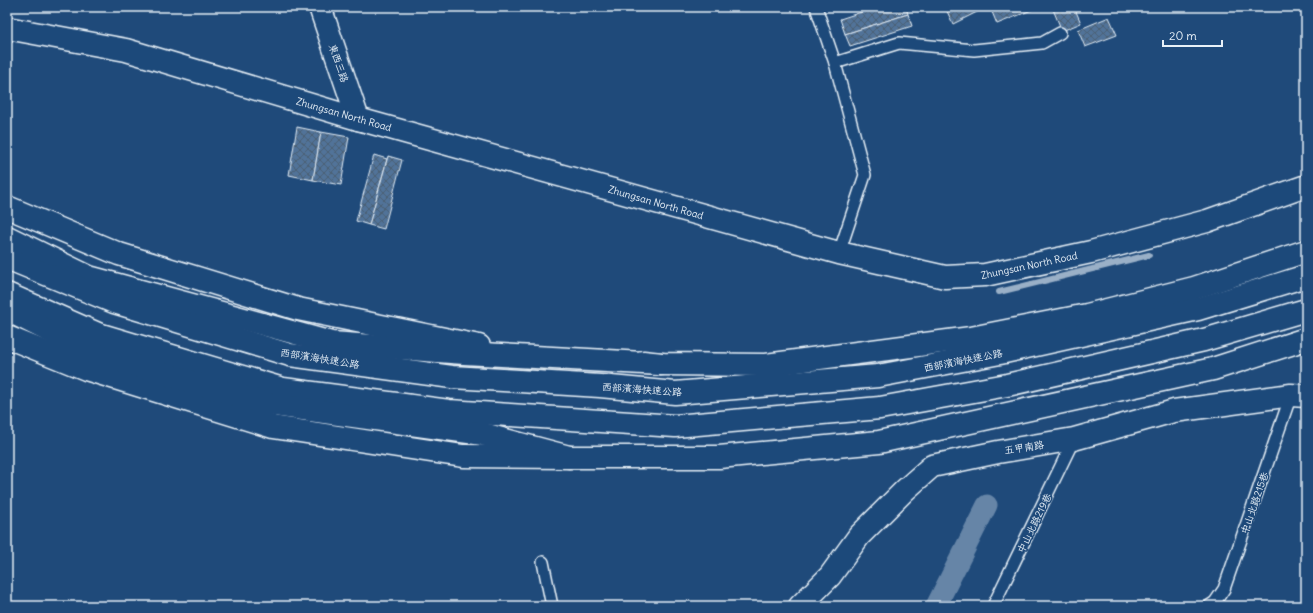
<svg xmlns="http://www.w3.org/2000/svg" width="1313" height="613" font-family="Delius,'LXGW WenKai TC',sans-serif">
<defs>
<pattern id="building-cross-hatch" width="8" height="8" patternUnits="userSpaceOnUse"><rect width="8" height="8" fill="#517399"/><path d="M0 0l8 8M0 8l8-8" fill="none" stroke="#4c5e72"/></pattern>
</defs>
<rect width="100%" height="100%" fill="#1f4a7a"/>
<filter id="ink" filterUnits="userSpaceOnUse"><feTurbulence type="fractalNoise" baseFrequency=".025" numOctaves="2"/><feDisplacementMap in="SourceGraphic" scale="8" xChannelSelector="R" yChannelSelector="G"/><feConvolveMatrix kernelMatrix="1 2 1 2 8 2 1 2 1" color-interpolation-filters="sRGB"/></filter>
<g filter="url(#ink)">
<g fill="none" stroke-linecap="round" stroke-linejoin="round">
<path stroke="#9ab0c7" stroke-width="6" d="M 999,292 L 1149,255"/>
<path stroke="#6685a7" stroke-width="21" d="M 936,606 L 987,505"/>
</g>
<g fill="url(#building-cross-hatch)" stroke="#e8f1f8">
<path d="M 877,7 L 906,7 L 908,14 L 845,34 L 840,19 Z"/>
<path d="M 945,7 L 977,7 L 979,11 L 953,24 Z"/>
<path d="M 990,7 L 1033,7 L 1034,9 L 997,24 Z"/>
<path d="M 1052,7 L 1074,7 L 1081,23 L 1062,31 Z"/>
<path d="M 908,14 L 912,26 L 850,46 L 845,34 Z"/>
<path d="M 1109,17 L 1117,35 L 1085,47 L 1078,30 Z"/>
<path d="M 297,127 L 321,132 L 313,180 L 289,175 Z"/>
<path d="M 321,132 L 349,137 L 341,185 L 313,180 Z"/>
<path d="M 374,155 L 387,159 L 369,225 L 356,221 Z"/>
<path d="M 388,156 L 402,160 L 384,229 L 369,225 Z"/>
</g>
<g fill="none" stroke-linecap="round" stroke-linejoin="round">
<g stroke="#e8f1f8" stroke-width="14">
<g id="service">
<path d="M 816,7 L 835,63 L 865,175 L 839,253"/>
<path d="M 835,63 L 899,43 L 974,50 L 1042,43 L 1060,33"/>
<path d="M 543,562 L 552,606"/>
<path d="M 993,606 L 1074,439"/>
<path d="M 1209,606 L 1215,602 L 1224,589 L 1291,395"/>
</g>
</g>
<g stroke="#e8f1f8" stroke-width="25">
<g id="minor">
<path d="M 320,7 L 358,119"/>
<path d="M 800,606 L 830,576 L 859,536 L 905,490 L 932,466 L 998,452 L 1074,439 L 1174,411 L 1291,395 L 1306,396"/>
</g>
</g>
<g stroke="#e8f1f8" stroke-width="25">
<g id="tertiary">
<path d="M 7,28 L 126,50 L 358,119 L 839,253 L 945,277 L 985,275 L 1091,252 L 1207,221 L 1306,186"/>
<path d="M 7,207 L 119,254 L 298,309 L 479,346"/>
<path d="M 7,337 L 86,369 L 273,427 L 463,456 L 569,457 L 719,457 L 879,442 L 1213,369 L 1306,339"/>
<path d="M 643,362 L 661,364 L 766,365 L 971,338 L 1087,315 L 1194,288 L 1306,251"/>
</g>
</g>
<g stroke="#e8f1f8" stroke-width="25">
<g id="trunk">
<path d="M 7,237 L 89,277 L 332,343 L 464,353 L 661,364"/>
<path d="M 7,258 L 114,302 L 290,355 L 452,377 L 600,386 L 675,393 L 878,376 L 1000,353 L 1198,309 L 1306,276"/>
<path d="M 7,294 L 98,334 L 283,389 L 449,411 L 675,426 L 880,408 L 1007,385 L 1204,340 L 1306,310"/>
<path d="M 7,310 L 93,353 L 267,404 L 483,434 L 569,457"/>
</g>
</g>
<use href="#service" stroke="#1f4a7a" stroke-width="11"/>
<use href="#minor" stroke="#1f4a7a" stroke-width="22"/>
<use href="#tertiary" stroke="#1f4a7a" stroke-width="22"/>
<use href="#trunk" stroke="#1f4a7a" stroke-width="22"/>
</g>
</g>
<g text-anchor="middle" stroke-width="3" stroke-linejoin="round" paint-order="stroke">
<g font-size="10" fill="#e8f1f8" stroke="#1f4a7a">
<text transform="translate(339 63) rotate(71)" y="4">東西三路</text>
<text transform="translate(344 114) rotate(16)" y="4">Zhungsan North Road</text>
<text transform="translate(656 202) rotate(16)" y="4">Zhungsan North Road</text>
<text transform="translate(1029 265) rotate(-12)" y="4">Zhungsan North Road</text>
<text transform="translate(320 358) rotate(9)" y="4">西部濱海快速公路</text>
<text transform="translate(963 360) rotate(-11)" y="4">西部濱海快速公路</text>
<text transform="translate(642 389) rotate(4)" y="4">西部濱海快速公路</text>
<text transform="translate(1024 447) rotate(-9)" y="4">五甲南路</text>
<text transform="translate(1254 503) rotate(-71)" y="4">中山北路215巷</text>
<text transform="translate(1034 523) rotate(-64)" y="4">中山北路219巷</text>
</g>
</g>
<rect width="1313" height="613" fill="none" stroke="#1f4a7a" stroke-width="24"/>
<rect x="12" y="12" width="1289" height="589" fill="none" stroke="#e8f1f8" stroke-width="1.5" filter="url(#ink)"/>
<path d="M1163 40v6h59v-6" fill="none" stroke="#e8f1f8" stroke-width="2"/>
<text x="1169" y="40" font-size="12" fill="#e8f1f8" stroke="#1f4a7a" stroke-width="3" paint-order="stroke">20 m</text>
</svg>
